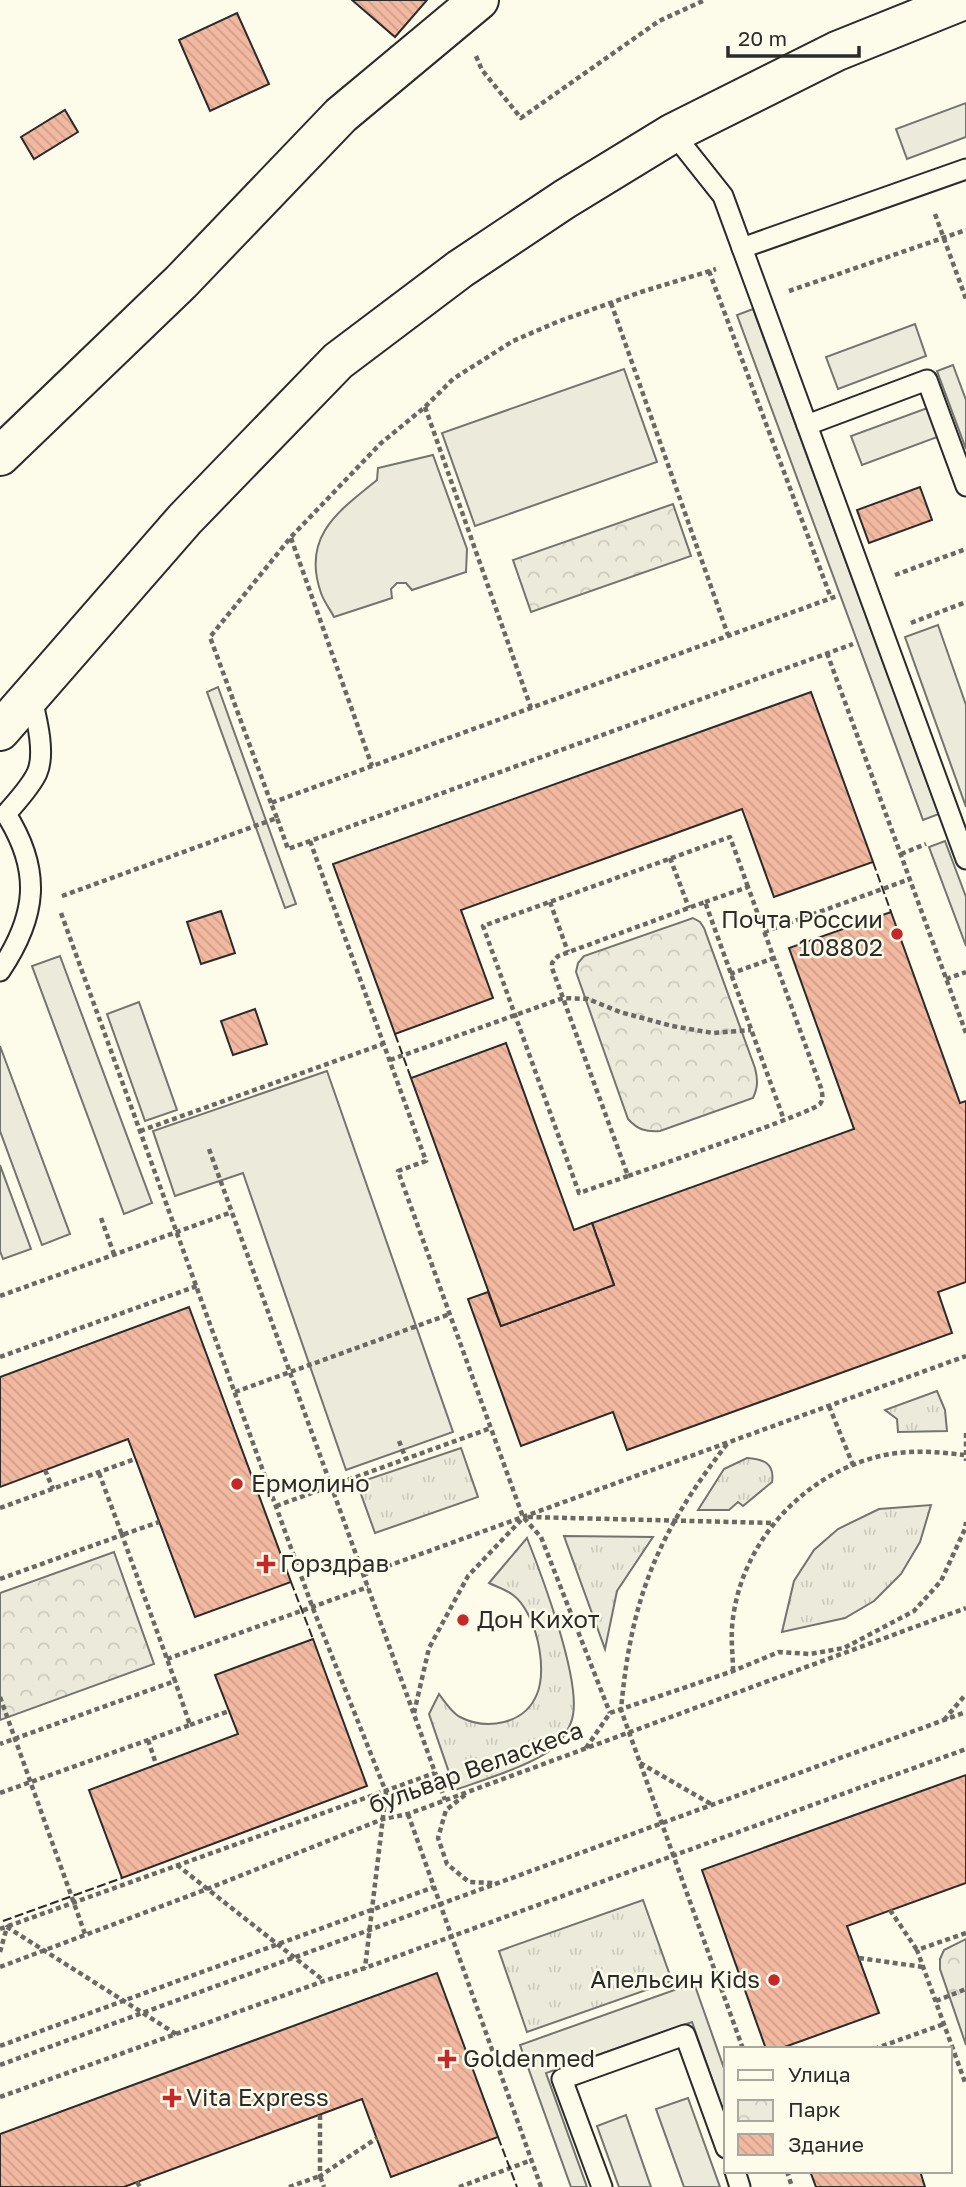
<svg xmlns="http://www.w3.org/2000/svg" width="966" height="2187" font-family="'Golos Text',sans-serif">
<defs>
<pattern id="grass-tufts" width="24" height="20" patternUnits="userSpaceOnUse" patternTransform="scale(1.75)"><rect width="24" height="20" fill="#ecebdb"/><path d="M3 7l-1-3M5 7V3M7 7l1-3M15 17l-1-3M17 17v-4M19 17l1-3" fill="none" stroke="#cbcabc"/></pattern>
<pattern id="park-crowns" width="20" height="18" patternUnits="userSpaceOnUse" patternTransform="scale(1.75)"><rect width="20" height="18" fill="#ecebdb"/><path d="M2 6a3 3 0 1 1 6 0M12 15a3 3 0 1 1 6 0" fill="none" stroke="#cbcabc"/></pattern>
<pattern id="building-back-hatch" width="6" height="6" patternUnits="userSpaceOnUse" patternTransform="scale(1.75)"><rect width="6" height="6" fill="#f2b8a0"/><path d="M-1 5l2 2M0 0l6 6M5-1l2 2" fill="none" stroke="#d09e8a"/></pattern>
</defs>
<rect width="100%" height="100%" fill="#fdfbea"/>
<g fill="url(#grass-tufts)" stroke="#74746e" stroke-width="2">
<path d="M 937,1391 L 945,1410 L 947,1431 L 898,1432 L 897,1419 L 885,1410 Z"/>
<path d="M 461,1448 L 478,1497 L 375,1533 L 357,1483 Z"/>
<path d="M 747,1458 C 763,1459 775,1463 772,1482 L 743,1506 L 738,1502 L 729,1510 L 698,1510 L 724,1469 Z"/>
<path d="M 931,1505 L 920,1542 L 901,1574 L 874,1601 L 845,1618 L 782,1632 L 794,1581 L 814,1550 L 838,1529 L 879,1509 Z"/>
<path d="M 564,1536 L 653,1537 L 617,1591 L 605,1649 Z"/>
<path d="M 527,1538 C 542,1576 580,1677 573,1715 C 571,1726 563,1740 554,1747 C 536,1764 480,1781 455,1790 L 429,1714 L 439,1694 C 444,1701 452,1713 460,1717 C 487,1731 525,1724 537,1694 C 548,1668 536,1612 513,1595 C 507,1590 497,1587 489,1583 Z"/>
<path d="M 643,1900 L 672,1981 L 527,2032 L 499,1951 Z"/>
</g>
<g fill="url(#park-crowns)" stroke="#74746e" stroke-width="2">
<path d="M 673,504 L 691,556 L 531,612 L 513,560 Z"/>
<path d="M 693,918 L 700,922 L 704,928 L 755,1068 C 758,1080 758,1087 753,1098 L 660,1131 C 646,1132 638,1130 628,1119 L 576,972 L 578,963 L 584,956 Z"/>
<path d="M 114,1552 L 154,1664 L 0,1720 L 0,1593 Z"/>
<path d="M 966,1939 L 966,2045 L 940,1969 L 940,1959 L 944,1950 Z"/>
</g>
<g fill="#ecebdb" stroke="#74746e" stroke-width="2">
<path d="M 624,369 L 657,462 L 475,526 L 442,433 Z"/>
<path d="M 433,455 L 467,549 L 466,572 L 412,590 L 406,583 L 397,583 L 391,589 L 392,598 L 334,617 C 330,609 324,602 321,593 C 301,536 339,511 377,480 L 378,468 Z"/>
</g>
<g fill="#eceadb" stroke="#74746e" stroke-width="2">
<path d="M 966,103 L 966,137 L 907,159 L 896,129 Z"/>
<path d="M 753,309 L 939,814 L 923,820 L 737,315 Z"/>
<path d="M 915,324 L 926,356 L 838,389 L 826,357 Z"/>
<path d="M 953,365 L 966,400 L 966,449 L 937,371 Z"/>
<path d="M 930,407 L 940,436 L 862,465 L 851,436 Z"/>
<path d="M 938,625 L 966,705 L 966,807 L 905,637 Z"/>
<path d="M 218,687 L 296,904 L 285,908 L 207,692 Z"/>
<path d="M 945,841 L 966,897 L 966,946 L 929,847 Z"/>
<path d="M 60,956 L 152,1203 L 124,1214 L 32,966 Z"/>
<path d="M 139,1002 L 177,1110 L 145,1121 L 107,1014 Z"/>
<path d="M 0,1046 L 70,1234 L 42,1245 L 0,1131 Z"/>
<path d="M 327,1071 L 453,1432 L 346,1470 L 243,1173 L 175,1196 L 153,1131 Z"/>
<path d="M 0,1165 L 31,1249 L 3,1259 L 0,1251 Z"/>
<path d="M 694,1983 L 726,2074 L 726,2119 L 692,2022 L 546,2073 L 587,2187 L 571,2187 L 520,2045 Z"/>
<path d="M 688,2098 L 720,2187 L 684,2187 L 656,2109 Z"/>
<path d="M 626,2115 L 651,2187 L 619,2187 L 597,2126 Z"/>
</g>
<g fill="url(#building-back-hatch)" stroke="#2b2b2b" stroke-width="2">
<path d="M 352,0 L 427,0 L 395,37 Z"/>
<path d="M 237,13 L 269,84 L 210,111 L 179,40 Z"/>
<path d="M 65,110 L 78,132 L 34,159 L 21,137 Z"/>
<path d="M 920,487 L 932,520 L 869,543 L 857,510 Z"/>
<path d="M 811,692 L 873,862 L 774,897 L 742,809 L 668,836 L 461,910 L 493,998 L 395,1034 L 333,864 Z"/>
<path d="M 221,911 L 235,953 L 201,964 L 187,922 Z"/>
<path d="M 891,912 L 960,1103 L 966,1101 L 966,1282 L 938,1292 L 952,1333 L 627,1450 L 613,1412 L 521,1446 L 468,1299 L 488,1292 L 501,1326 L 614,1285 L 592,1223 L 854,1129 L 789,948 Z"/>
<path d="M 255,1009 L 267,1044 L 233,1055 L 221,1021 Z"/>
<path d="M 506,1043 L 574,1230 L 592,1223 L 614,1285 L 501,1326 L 411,1078 Z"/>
<path d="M 189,1307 L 291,1582 L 195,1617 L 128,1439 L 0,1487 L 0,1377 Z"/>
<path d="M 313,1639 L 367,1786 L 122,1878 L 89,1790 L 238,1734 L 215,1675 Z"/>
<path d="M 966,1775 L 966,1883 L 847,1926 L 879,2013 L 779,2049 L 766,2049 L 702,1870 Z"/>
<path d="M 437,1973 L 498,2137 L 391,2177 L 362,2099 L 124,2187 L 0,2187 L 0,2134 Z"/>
<path d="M 810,2171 L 920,2171 L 925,2187 L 816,2187 Z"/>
</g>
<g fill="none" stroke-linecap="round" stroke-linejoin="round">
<g stroke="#2b2b2b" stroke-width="23">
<g id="lane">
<path d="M 673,133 L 723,196 L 966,859"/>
<path d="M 742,248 L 966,169"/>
<path d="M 807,425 L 927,380 L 966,486"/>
<path d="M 0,971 C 37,916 42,871 6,814 C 16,802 30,788 37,773 C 46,753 36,716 31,695"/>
<path d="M 735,2171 L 740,2187"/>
<path d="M 602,2187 L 562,2079 L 685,2035 L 726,2148"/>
</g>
</g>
<g stroke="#2b2b2b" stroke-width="42">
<g id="street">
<path d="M 0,456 L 181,282 L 341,115 L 479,0"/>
<path d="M 0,731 L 185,519 L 338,361 L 460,269 L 565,199 L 673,133 L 837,51 L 964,0"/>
</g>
</g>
<g stroke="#6a6964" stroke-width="4.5" stroke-dasharray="5 3.5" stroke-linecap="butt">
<path d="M 476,56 L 482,70 L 521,118 L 659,21 L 705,0"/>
<path d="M 935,214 L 966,299"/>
<path d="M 709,271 L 831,598"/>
<path d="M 789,291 L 966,230"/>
<path d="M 611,303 L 728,635"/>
<path d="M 425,407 L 531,708"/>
<path d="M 291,538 L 372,766"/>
<path d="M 895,575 L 966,549"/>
<path d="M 911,623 L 966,602"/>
<path d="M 827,653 L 966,1033"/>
<path d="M 271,803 L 210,637 L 291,537 L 380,444 L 425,407 L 453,379 L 513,341 L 557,322 L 641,292 L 716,269"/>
<path d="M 277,818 L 271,803 L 837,596"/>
<path d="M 310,841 L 426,1161 L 398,1171 L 523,1517 L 541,1537 L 610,1713"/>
<path d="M 901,854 L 926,844"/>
<path d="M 670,858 L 689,908"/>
<path d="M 62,896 L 277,818 L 288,849 L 853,644"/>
<path d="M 550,902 L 568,952"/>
<path d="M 705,902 L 748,887 L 821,1088 C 822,1093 824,1099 820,1104 C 814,1112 651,1168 628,1176 L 552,968 L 552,963 L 558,956 L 705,902 L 784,1120"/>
<path d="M 61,913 L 312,1606 L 386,1792 L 365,1968"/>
<path d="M 764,932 L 910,879"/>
<path d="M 730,974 L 774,958"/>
<path d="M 946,979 L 966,972"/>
<path d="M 390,1060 L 563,998 L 588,999 L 620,1012 L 672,1026 L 713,1033 L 751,1030"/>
<path d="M 140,1131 L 383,1044"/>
<path d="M 209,1149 L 445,1800"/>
<path d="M 628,1176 L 579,1193 L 483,926 L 730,837 L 748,887"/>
<path d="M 101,1218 L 114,1254"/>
<path d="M 0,1296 L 232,1212"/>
<path d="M 0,1357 L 197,1286"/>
<path d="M 235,1392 L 450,1314"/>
<path d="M 829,1406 L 853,1465"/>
<path d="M 966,1433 L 966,1461"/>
<path d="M 399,1441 L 406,1459"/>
<path d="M 727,1444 C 658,1533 631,1597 621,1710 L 743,2049"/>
<path d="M 45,1470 L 53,1489"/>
<path d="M 99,1473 L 122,1535 L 159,1522"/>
<path d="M 276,1506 L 491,1428"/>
<path d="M 0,1508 L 135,1459"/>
<path d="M 528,1517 L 773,1523"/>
<path d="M 363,1575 L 966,1356"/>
<path d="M 0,1579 L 122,1535 L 175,1681 L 0,1744"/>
<path d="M 167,1659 L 368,1587"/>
<path d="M 733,1671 C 733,1657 731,1642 732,1628 C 738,1543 806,1469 890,1454 C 915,1450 939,1452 964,1455"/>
<path d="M 0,1697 L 85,1934"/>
<path d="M 414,1713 L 429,1648 L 468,1576 L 521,1520"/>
<path d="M 944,1720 L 966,1694"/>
<path d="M 190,1725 L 229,1711"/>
<path d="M 148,1740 L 156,1764"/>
<path d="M 586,1748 L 610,1713 L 733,1671 L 779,1652 L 810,1654 L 844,1648 L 914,1611 L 941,1581 L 965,1529 L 966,1522"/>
<path d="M 640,1763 L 711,1804"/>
<path d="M 0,1793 L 190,1725 L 175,1681"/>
<path d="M 465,1795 L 446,1810 L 438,1838 L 447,1864 L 469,1882 L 494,1883"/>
<path d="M 408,1814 L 541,2187"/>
<path d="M 177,1865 L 323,1980"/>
<path d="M 890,1910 L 917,1950"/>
<path d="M 0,1929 L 435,1773"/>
<path d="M 966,1933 L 917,1950 L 966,2085"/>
<path d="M 0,1952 L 7,1927 L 176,2034"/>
<path d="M 859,1958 L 923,1967"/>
<path d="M 0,1967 L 207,1889 L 383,1819 L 408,1814 L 966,1608"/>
<path d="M 936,2001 L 966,1989"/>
<path d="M 0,2046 L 434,1887"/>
<path d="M 874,2049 L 944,2024"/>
<path d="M 0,2065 L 966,1712"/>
<path d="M 0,2097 L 324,1981 L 365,1968 L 966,1749"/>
<path d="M 320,2115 L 320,2176 L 377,2138"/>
<path d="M 787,2171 L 792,2187"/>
<path d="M 137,2182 L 140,2187"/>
<path d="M 289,2187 L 320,2176 L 324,2187"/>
<path d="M 459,2187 L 532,2160"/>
</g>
<use href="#lane" stroke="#fdfbea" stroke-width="19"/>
<use href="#street" stroke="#fdfbea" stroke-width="38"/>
<g stroke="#2b2b2b" stroke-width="2" stroke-dasharray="9 3.5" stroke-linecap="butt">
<path d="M 873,862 L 891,912"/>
<path d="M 395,1034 L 411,1078"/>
<path d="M 291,1582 L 313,1639"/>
<path d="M 3,1921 L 122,1878"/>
<path d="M 498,2137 L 517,2187"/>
</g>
</g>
<g fill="#c62828" stroke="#fdfbea" stroke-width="2.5">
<circle cx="897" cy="934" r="7"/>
<circle cx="237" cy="1484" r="7"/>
<path d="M262.5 1553.5h7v7h7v7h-7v7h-7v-7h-7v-7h7z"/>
<circle cx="463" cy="1620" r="7"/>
<circle cx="774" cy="1980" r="7"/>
<path d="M443.5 2048.5h7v7h7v7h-7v7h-7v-7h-7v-7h7z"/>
<path d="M168.5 2087.5h7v7h7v7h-7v7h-7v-7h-7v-7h7z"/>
</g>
<g text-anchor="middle" stroke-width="5" stroke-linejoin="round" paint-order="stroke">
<g font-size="24" fill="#2b2b2b" stroke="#fdfbea" text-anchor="start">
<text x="883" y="928" text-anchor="end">Почта России<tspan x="883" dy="28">108802</tspan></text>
<text x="251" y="1492">Ермолино</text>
<text x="280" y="1572">Горздрав</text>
<text x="477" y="1628">Дон Кихот</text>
<text x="760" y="1988" text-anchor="end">Апельсин Kids</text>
<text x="463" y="2067">Goldenmed</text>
<text x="186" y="2106">Vita Express</text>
</g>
<g font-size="24" fill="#2b2b2b" stroke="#fdfbea">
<text transform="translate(476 1768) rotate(-20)" y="8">бульвар Веласкеса</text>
</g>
</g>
<rect x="724" y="2047" width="228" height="126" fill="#fdfbea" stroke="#a9a89e" stroke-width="2"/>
<rect x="738" y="2070" width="35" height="10" fill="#fdfbea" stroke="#a9a89e" stroke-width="2"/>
<text x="788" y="2082" font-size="21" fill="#2b2b2b">Улица</text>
<rect x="738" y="2100" width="35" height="21" fill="url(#park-crowns)" stroke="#a9a89e" stroke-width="2"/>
<text x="788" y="2117" font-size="21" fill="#2b2b2b">Парк</text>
<rect x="738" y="2134" width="35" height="21" fill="url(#building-back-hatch)" stroke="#a9a89e" stroke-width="2"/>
<text x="788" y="2152" font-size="21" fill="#2b2b2b">Здание</text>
<path d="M728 46v10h131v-10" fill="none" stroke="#2b2b2b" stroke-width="3.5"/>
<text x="738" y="46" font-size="21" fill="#2b2b2b" stroke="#fdfbea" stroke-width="5" paint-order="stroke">20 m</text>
</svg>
